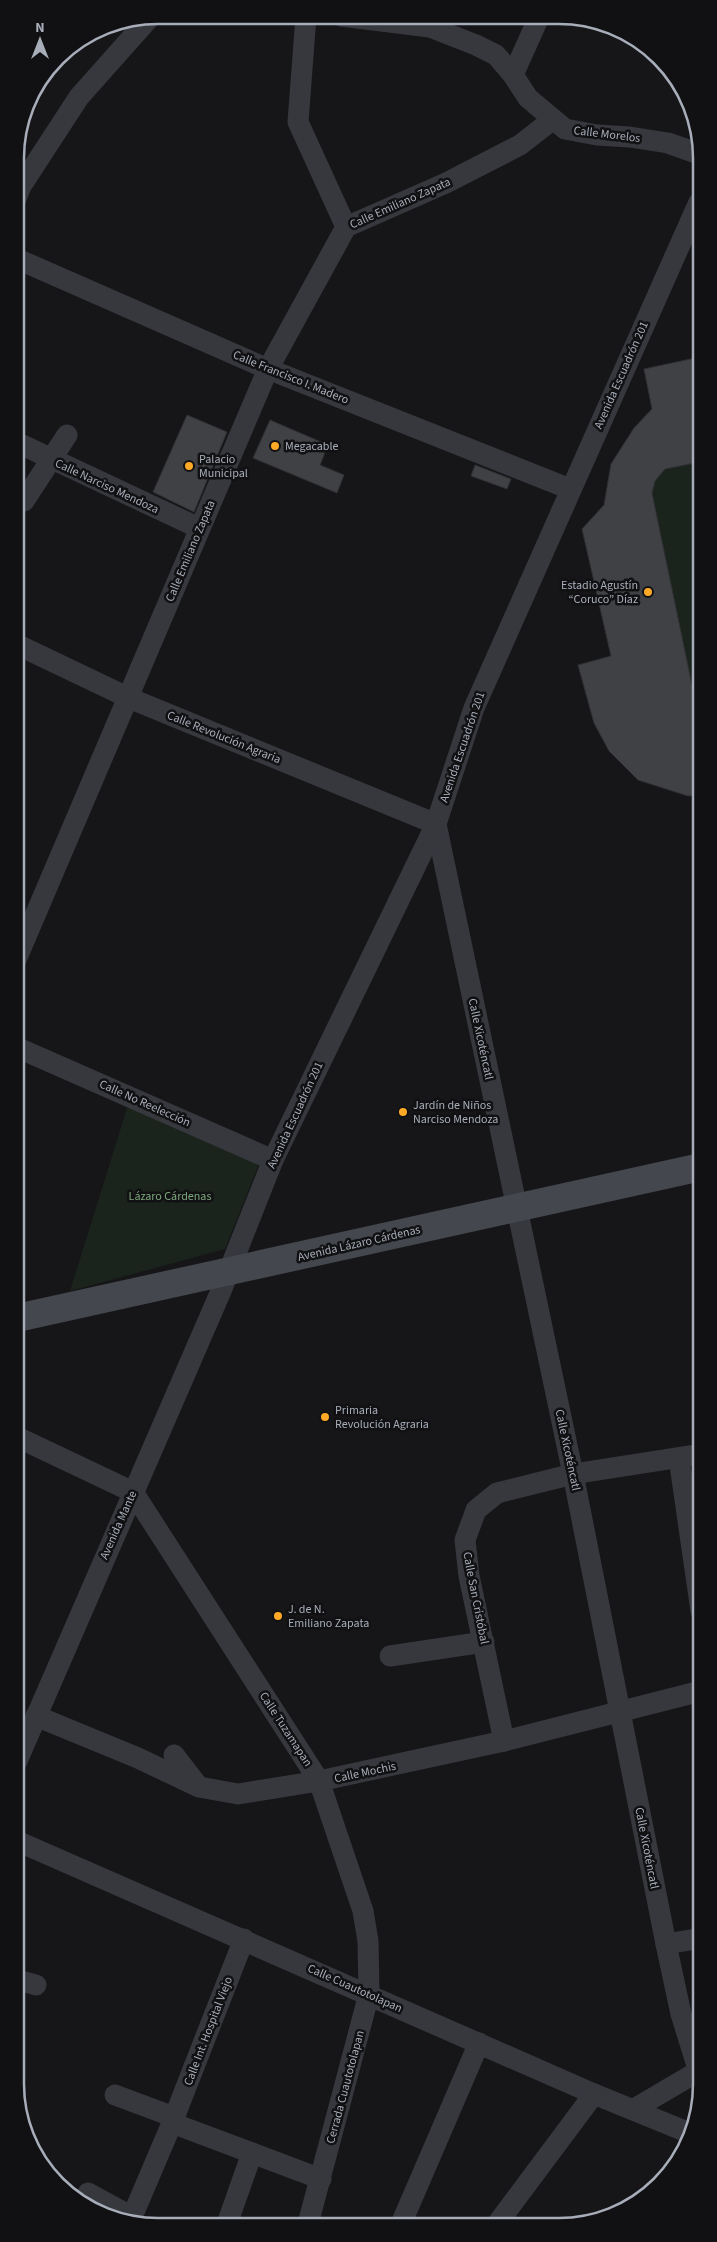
<svg xmlns="http://www.w3.org/2000/svg" width="717" height="2242" font-family="'Source Sans 3',sans-serif">
<rect width="100%" height="100%" fill="#161618"/>
<g fill="#1b241c">
<path d="M 700,357 L 700,795 L 688,796 L 638,780 L 609,751 L 594,723 L 578,665 L 611,656 L 582,529 L 604,505 L 611,464 L 634,428 L 652,409 L 644,369 Z"/>
<path d="M 128,1105 L 259,1164 L 225,1249 L 70,1291 Z"/>
</g>
<g fill="#404145" stroke="#303034">
<path d="M 700,357 L 700,462 L 665,469 L 655,481 L 652,493 L 692,685 L 700,694 L 700,795 L 688,796 L 638,780 L 609,751 L 594,723 L 578,665 L 611,656 L 582,529 L 604,505 L 611,464 L 634,428 L 652,409 L 644,369 Z"/>
<path d="M 187,415 L 227,432 L 194,512 L 153,492 Z"/>
<path d="M 270,420 L 328,445 L 320,465 L 344,475 L 337,493 L 253,458 Z"/>
<path d="M 475,465 L 511,479 L 507,489 L 471,476 Z"/>
</g>
<g fill="none" stroke-linecap="round" stroke-linejoin="round">
<g stroke="#36383e" stroke-width="21">
<path d="M 306,16 L 298,122 L 346,227"/>
<path d="M 341,16 L 430,27 L 476,45 L 496,55 L 513,75 L 528,98 L 565,129 L 597,135 L 630,137 L 668,143 L 699,154"/>
<path d="M 513,75 L 539,17"/>
<path d="M 15,201 L 21,186 L 79,97 L 151,16"/>
<path d="M 15,258 L 268,369 L 570,489"/>
<path d="M 16,442 L 199,528"/>
<path d="M 24,501 L 67,435"/>
<path d="M 16,644 L 129,698 L 436,824 L 573,1474 L 666,1944 L 681,2014 L 698,2069 L 702,2076"/>
<path d="M 16,960 L 268,369 L 346,227 L 446,183 L 520,145 L 552,120"/>
<path d="M 16,1047 L 273,1160"/>
<path d="M 17,1437 L 133,1492 L 319,1781 L 363,1911 L 368,1941 L 369,1994 L 308,2224"/>
<path d="M 679,1458 L 701,1611"/>
<path d="M 390,1656 L 484,1642"/>
<path d="M 36,1716 L 138,1758 L 199,1787 L 238,1794 L 319,1781 L 504,1741 L 701,1691"/>
<path d="M 504,1741 L 469,1576 L 465,1540 L 476,1510 L 497,1493 L 573,1474 L 701,1454"/>
<path d="M 174,1755 L 198,1786"/>
<path d="M 17,1761 L 221,1291 L 273,1160 L 436,824 L 474,708 L 699,202"/>
<path d="M 17,1841 L 594,2094 L 692,2134"/>
<path d="M 666,1944 L 702,1938"/>
<path d="M 18,1980 L 36,1985"/>
<path d="M 115,2095 L 174,2117"/>
<path d="M 634,2109 L 702,2069"/>
<path d="M 172,2123 L 321,2179"/>
<path d="M 88,2193 L 132,2217"/>
<path d="M 129,2224 L 172,2123 L 244,1939"/>
<path d="M 227,2224 L 252,2153"/>
<path d="M 401,2224 L 479,2043"/>
<path d="M 497,2224 L 594,2094"/>
</g>
<path stroke="#44474e" stroke-width="28" d="M 17,1318 L 701,1167"/>
</g>
<g fill="#ffa927" stroke="#111113" stroke-width="2">
<circle cx="275" cy="446" r="5"/>
<circle cx="189" cy="466" r="5"/>
<circle cx="648" cy="592" r="5"/>
<circle cx="403" cy="1112" r="5"/>
<circle cx="325" cy="1417" r="5"/>
<circle cx="278" cy="1616" r="5"/>
</g>
<g text-anchor="middle" stroke-width="5" stroke-linejoin="round" paint-order="stroke">
<g font-size="12" fill="#a7adb9" stroke="#111113">
<text transform="translate(607 134) rotate(7)" y="4">Calle Morelos</text>
<text transform="translate(400 203) rotate(-24)" y="4">Calle Emiliano Zapata</text>
<text transform="translate(621 375) rotate(-66)" y="4">Avenida Escuadrón 201</text>
<text transform="translate(291 377) rotate(22)" y="4">Calle Francisco I. Madero</text>
<text transform="translate(107 486) rotate(25)" y="4">Calle Narciso Mendoza</text>
<text transform="translate(190 551) rotate(-67)" y="4">Calle Emiliano Zapata</text>
<text transform="translate(224 737) rotate(22)" y="4">Calle Revolución Agraria</text>
<text transform="translate(462 747) rotate(-71)" y="4">Avenida Escuadrón 201</text>
<text transform="translate(481 1039) rotate(78)" y="4">Calle Xicoténcatl</text>
<text transform="translate(145 1103) rotate(24)" y="4">Calle No Reelección</text>
<text transform="translate(295 1115) rotate(-65)" y="4">Avenida Escuadrón 201</text>
<text transform="translate(359 1243) rotate(-13)" y="4">Avenida Lázaro Cárdenas</text>
<text transform="translate(568 1450) rotate(78)" y="4">Calle Xicoténcatl</text>
<text transform="translate(118 1525) rotate(-66)" y="4">Avenida Mante</text>
<text transform="translate(476 1598) rotate(79)" y="4">Calle San Cristóbal</text>
<text transform="translate(286 1729) rotate(57)" y="4">Calle Tuzamapan</text>
<text transform="translate(365 1772) rotate(-12)" y="4">Calle Mochis</text>
<text transform="translate(647 1848) rotate(79)" y="4">Calle Xicoténcatl</text>
<text transform="translate(355 1988) rotate(24)" y="4">Calle Cuautotolapan</text>
<text transform="translate(208 2031) rotate(-69)" y="4">Calle Int. Hospital Viejo</text>
<text transform="translate(345 2087) rotate(-75)" y="4">Cerrada Cuautotolapan</text>
</g>
<g font-size="12" fill="#a7adb9" stroke="#111113" text-anchor="start">
<text x="285" y="450">Megacable</text>
<text x="199" y="463">Palacio<tspan x="199" dy="14">Municipal</tspan></text>
<text x="638" y="589" text-anchor="end">Estadio Agustín<tspan x="638" dy="14">“Coruco” Díaz</tspan></text>
<text x="413" y="1109">Jardín de Niños<tspan x="413" dy="14">Narciso Mendoza</tspan></text>
<text x="335" y="1414">Primaria<tspan x="335" dy="14">Revolución Agraria</tspan></text>
<text x="288" y="1613">J. de N.<tspan x="288" dy="14">Emiliano Zapata</tspan></text>
</g>
<g font-size="12" fill="#7ca67c" stroke="#111113">
<text x="170" y="1200">Lázaro Cárdenas</text>
</g>
</g>
<path d="M0 0H717V2242H0ZM158 24H559A134 134 0 0 1 693 158V2084A134 134 0 0 1 559 2218H158A134 134 0 0 1 24 2084V158A134 134 0 0 1 158 24Z" fill="#111113" fill-rule="evenodd"/>
<path fill="none" stroke="#a7adb9" stroke-width="2.5" d="M158 24H559A134 134 0 0 1 693 158V2084A134 134 0 0 1 559 2218H158A134 134 0 0 1 24 2084V158A134 134 0 0 1 158 24Z"/>
<g transform="translate(40 40)" stroke="#111113" stroke-width="4" paint-order="stroke">
<path d="M0-4L9 19L0 12L-9 19Z" fill="#a7adb9"/>
<text y="-8" font-size="14" font-weight="bold" text-anchor="middle" fill="#a7adb9">N</text>
</g>
</svg>
